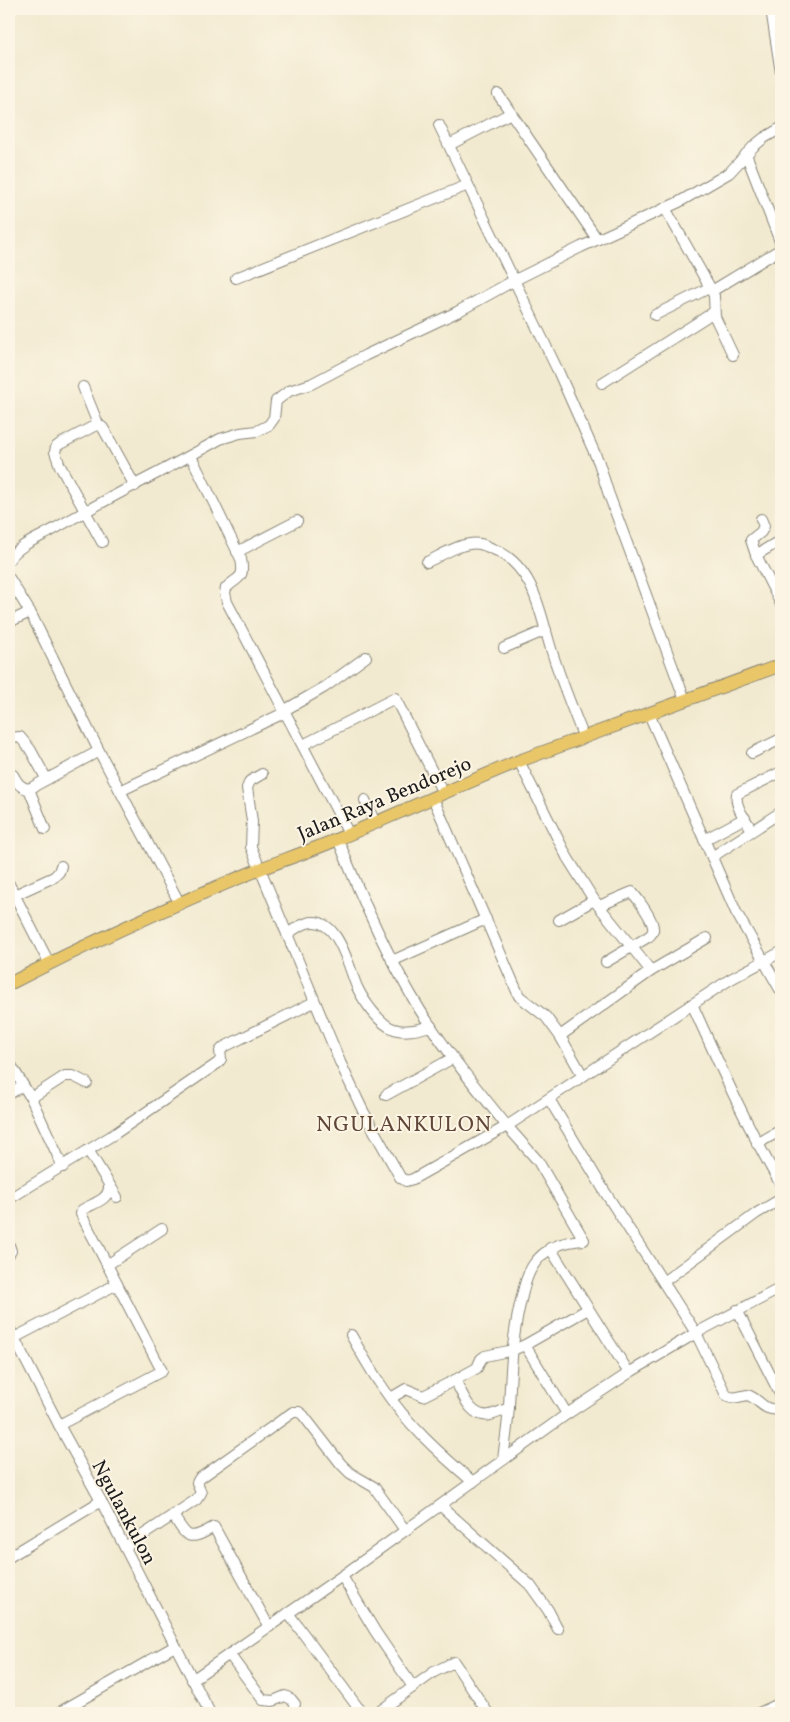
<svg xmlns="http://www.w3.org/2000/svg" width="790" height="1722" font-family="Vollkorn,serif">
<rect width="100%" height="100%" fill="#fcf5e5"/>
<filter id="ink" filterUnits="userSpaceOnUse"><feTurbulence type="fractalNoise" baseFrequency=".02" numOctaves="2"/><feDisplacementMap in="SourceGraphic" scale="10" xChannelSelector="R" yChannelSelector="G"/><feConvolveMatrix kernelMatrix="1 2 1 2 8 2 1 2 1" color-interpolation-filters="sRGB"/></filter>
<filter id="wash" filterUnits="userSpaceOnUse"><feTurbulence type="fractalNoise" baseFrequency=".0096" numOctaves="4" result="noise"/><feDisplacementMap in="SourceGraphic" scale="20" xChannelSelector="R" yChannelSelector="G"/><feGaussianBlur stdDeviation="1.12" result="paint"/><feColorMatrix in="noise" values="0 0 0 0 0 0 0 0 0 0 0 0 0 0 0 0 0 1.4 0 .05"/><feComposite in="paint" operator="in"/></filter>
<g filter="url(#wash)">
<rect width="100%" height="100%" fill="#f2ead0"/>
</g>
<g filter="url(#ink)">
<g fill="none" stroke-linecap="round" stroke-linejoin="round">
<g stroke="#878376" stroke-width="12">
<g id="minor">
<path d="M 771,9 L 781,73"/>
<path d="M 498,94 L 597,239"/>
<path d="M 439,125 L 559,373 L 599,463 L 608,492 L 685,700"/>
<path d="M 449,145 L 511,113"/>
<path d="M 746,154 L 781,244"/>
<path d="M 665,208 L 712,291 L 714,296 L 715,317 L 733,355"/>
<path d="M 236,278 L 468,185"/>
<path d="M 712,291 L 781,249"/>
<path d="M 655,315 L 709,288"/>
<path d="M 602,383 L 714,312"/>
<path d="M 83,387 L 98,424 L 103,428 L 135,486"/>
<path d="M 98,424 L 60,444 L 56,447 L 55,452 L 60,466 L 102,542"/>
<path d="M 191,456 L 241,559 C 245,580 238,576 226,588 L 225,593 L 227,602 L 349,834"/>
<path d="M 761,519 L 764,526 L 761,532 L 751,540 L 756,555 L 781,604"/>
<path d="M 237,552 L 297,521"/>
<path d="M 756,555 L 781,540"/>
<path d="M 9,560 C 16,547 36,539 49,532 C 105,499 164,471 220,439 L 240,433 L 257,431 L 269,425 L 274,418 L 276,401 L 289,391 L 311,384 L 366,355 L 457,312 L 515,280 L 581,247 L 679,202 L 729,173 L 754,146 L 764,138 L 781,128"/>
<path d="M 427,562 C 442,555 463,541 480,544 C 486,545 492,549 498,551 C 536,571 540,615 552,652 C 561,681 573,710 584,738"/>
<path d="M 9,578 L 30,612 L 99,751 L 180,904"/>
<path d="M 9,622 L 30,612"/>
<path d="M 504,648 L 546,630"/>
<path d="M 285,710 L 325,687 L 366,657"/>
<path d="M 649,714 L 736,912 L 781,991"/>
<path d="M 9,738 L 20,737 L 30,749 L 46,778"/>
<path d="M 303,745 L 395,698 L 443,793"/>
<path d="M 752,753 L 781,739"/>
<path d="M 519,761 L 567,857 L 594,900 L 651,971 L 707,938"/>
<path d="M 262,774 L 250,781 L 247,788 L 252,821 L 251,847 L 340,1062 L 363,1111 L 400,1177 L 406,1181 L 413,1179 L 507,1126 L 538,1161 L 584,1240 C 565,1241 546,1247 534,1264 C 527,1274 524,1287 521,1300 C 512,1337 511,1368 509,1406 C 508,1424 505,1442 503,1460"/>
<path d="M 13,775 C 17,782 20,788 29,789 L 99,751"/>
<path d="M 29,789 L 45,829"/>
<path d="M 120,791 L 286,712"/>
<path d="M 433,798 L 519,996 L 546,1017 L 560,1036 L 583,1076"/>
<path d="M 365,800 L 375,823"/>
<path d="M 752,830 C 746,820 734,806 737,794 L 781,772"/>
<path d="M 338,839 C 361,898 387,956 420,1010 C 446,1051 477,1089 507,1126 L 729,980 L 781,952"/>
<path d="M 704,840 L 745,818"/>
<path d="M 712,857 L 781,812"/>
<path d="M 9,884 L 49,963"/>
<path d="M 10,897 L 54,877 L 59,872 L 61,866"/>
<path d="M 599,906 L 632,892 C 638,899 652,918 653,927 C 654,931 651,935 648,937 L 606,962"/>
<path d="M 559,920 L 594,900"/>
<path d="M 287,934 C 293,930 300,925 307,923 C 338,914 349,969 357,987 C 363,1000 380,1025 394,1029 C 406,1033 419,1029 431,1026"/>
<path d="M 392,961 L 486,919"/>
<path d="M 692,1004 C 720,1066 747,1127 781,1185"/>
<path d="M 560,1036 L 651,971"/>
<path d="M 9,1062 L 31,1098 L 63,1167"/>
<path d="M 9,1094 L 22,1086"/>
<path d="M 386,1095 L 453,1058"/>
<path d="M 31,1098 L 65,1076 L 73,1076 L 87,1083"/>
<path d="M 549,1099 L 605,1192 L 696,1333 L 726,1395 C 734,1400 739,1396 748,1395 C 762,1401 763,1412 781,1409"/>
<path d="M 757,1144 L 781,1130"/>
<path d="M 88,1150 L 117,1197"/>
<path d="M 9,1199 L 116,1133 L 218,1063 L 221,1059 L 220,1051 L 224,1047 L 314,1002"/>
<path d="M 9,1245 L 11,1251 L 9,1254"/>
<path d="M 550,1248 L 629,1373"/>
<path d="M 107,1265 L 162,1229"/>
<path d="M 664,1283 L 667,1279 L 757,1213 L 781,1199"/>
<path d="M 737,1310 L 781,1396"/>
<path d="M 9,1328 L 59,1425 L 101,1501 L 210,1713"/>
<path d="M 351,1335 C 361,1353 371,1371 383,1388 C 407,1424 440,1454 473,1482"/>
<path d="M 14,1338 L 117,1284 L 81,1214 L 82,1210 C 93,1203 111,1200 109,1184"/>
<path d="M 525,1345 L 567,1414"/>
<path d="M 455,1380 L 477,1368 L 481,1359 L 485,1356 L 513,1350 L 525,1345 L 588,1309"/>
<path d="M 391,1398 L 406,1389 L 423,1396 L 455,1380 C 462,1392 470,1419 490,1415 C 496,1414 503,1410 509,1408"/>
<path d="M 59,1425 L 162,1371 L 117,1284"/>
<path d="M 441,1506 L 530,1585 L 548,1610 L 558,1629"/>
<path d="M 173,1515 C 187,1538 188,1542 214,1527 L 269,1627"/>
<path d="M 125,1547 L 196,1500 L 201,1493 L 197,1483 L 199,1479 L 293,1412 L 299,1412 L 303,1415 L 341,1464 L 350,1473 L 374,1487 L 405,1530"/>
<path d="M 9,1557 L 101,1501"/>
<path d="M 342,1576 L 375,1631 L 413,1687"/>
<path d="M 288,1613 L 362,1713"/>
<path d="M 229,1654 L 263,1700 L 273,1701 L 285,1696 L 291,1699 L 295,1704"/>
<path d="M 192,1680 L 342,1576 L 567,1414 L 632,1371 L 696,1333 L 781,1288"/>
<path d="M 58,1713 L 175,1646"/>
<path d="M 377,1713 L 434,1672 L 454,1662 L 488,1713"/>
<path d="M 759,1713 L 781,1703"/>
</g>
</g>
<g stroke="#878376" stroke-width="14">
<path id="major" d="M 9,984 C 90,942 175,904 260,869 C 286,859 313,850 338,839 C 398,813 459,786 519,761 L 781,665"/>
</g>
<use href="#minor" stroke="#fff" stroke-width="10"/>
<use href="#major" stroke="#e9c769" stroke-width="12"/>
</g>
</g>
<g text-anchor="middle" stroke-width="4" stroke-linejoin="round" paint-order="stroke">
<g font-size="20" fill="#1c1c1c" stroke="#fcf5e5">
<text transform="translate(384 798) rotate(-23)" y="7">Jalan Raya Bendorejo</text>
<text transform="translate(125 1512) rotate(62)" y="7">Ngulankulon</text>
</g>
<g font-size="22" letter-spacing="1" fill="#614738" stroke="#fcf5e5">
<text x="404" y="1131">NGULANKULON</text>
</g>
</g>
<rect width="790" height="1722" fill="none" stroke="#fcf5e5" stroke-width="30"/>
</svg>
